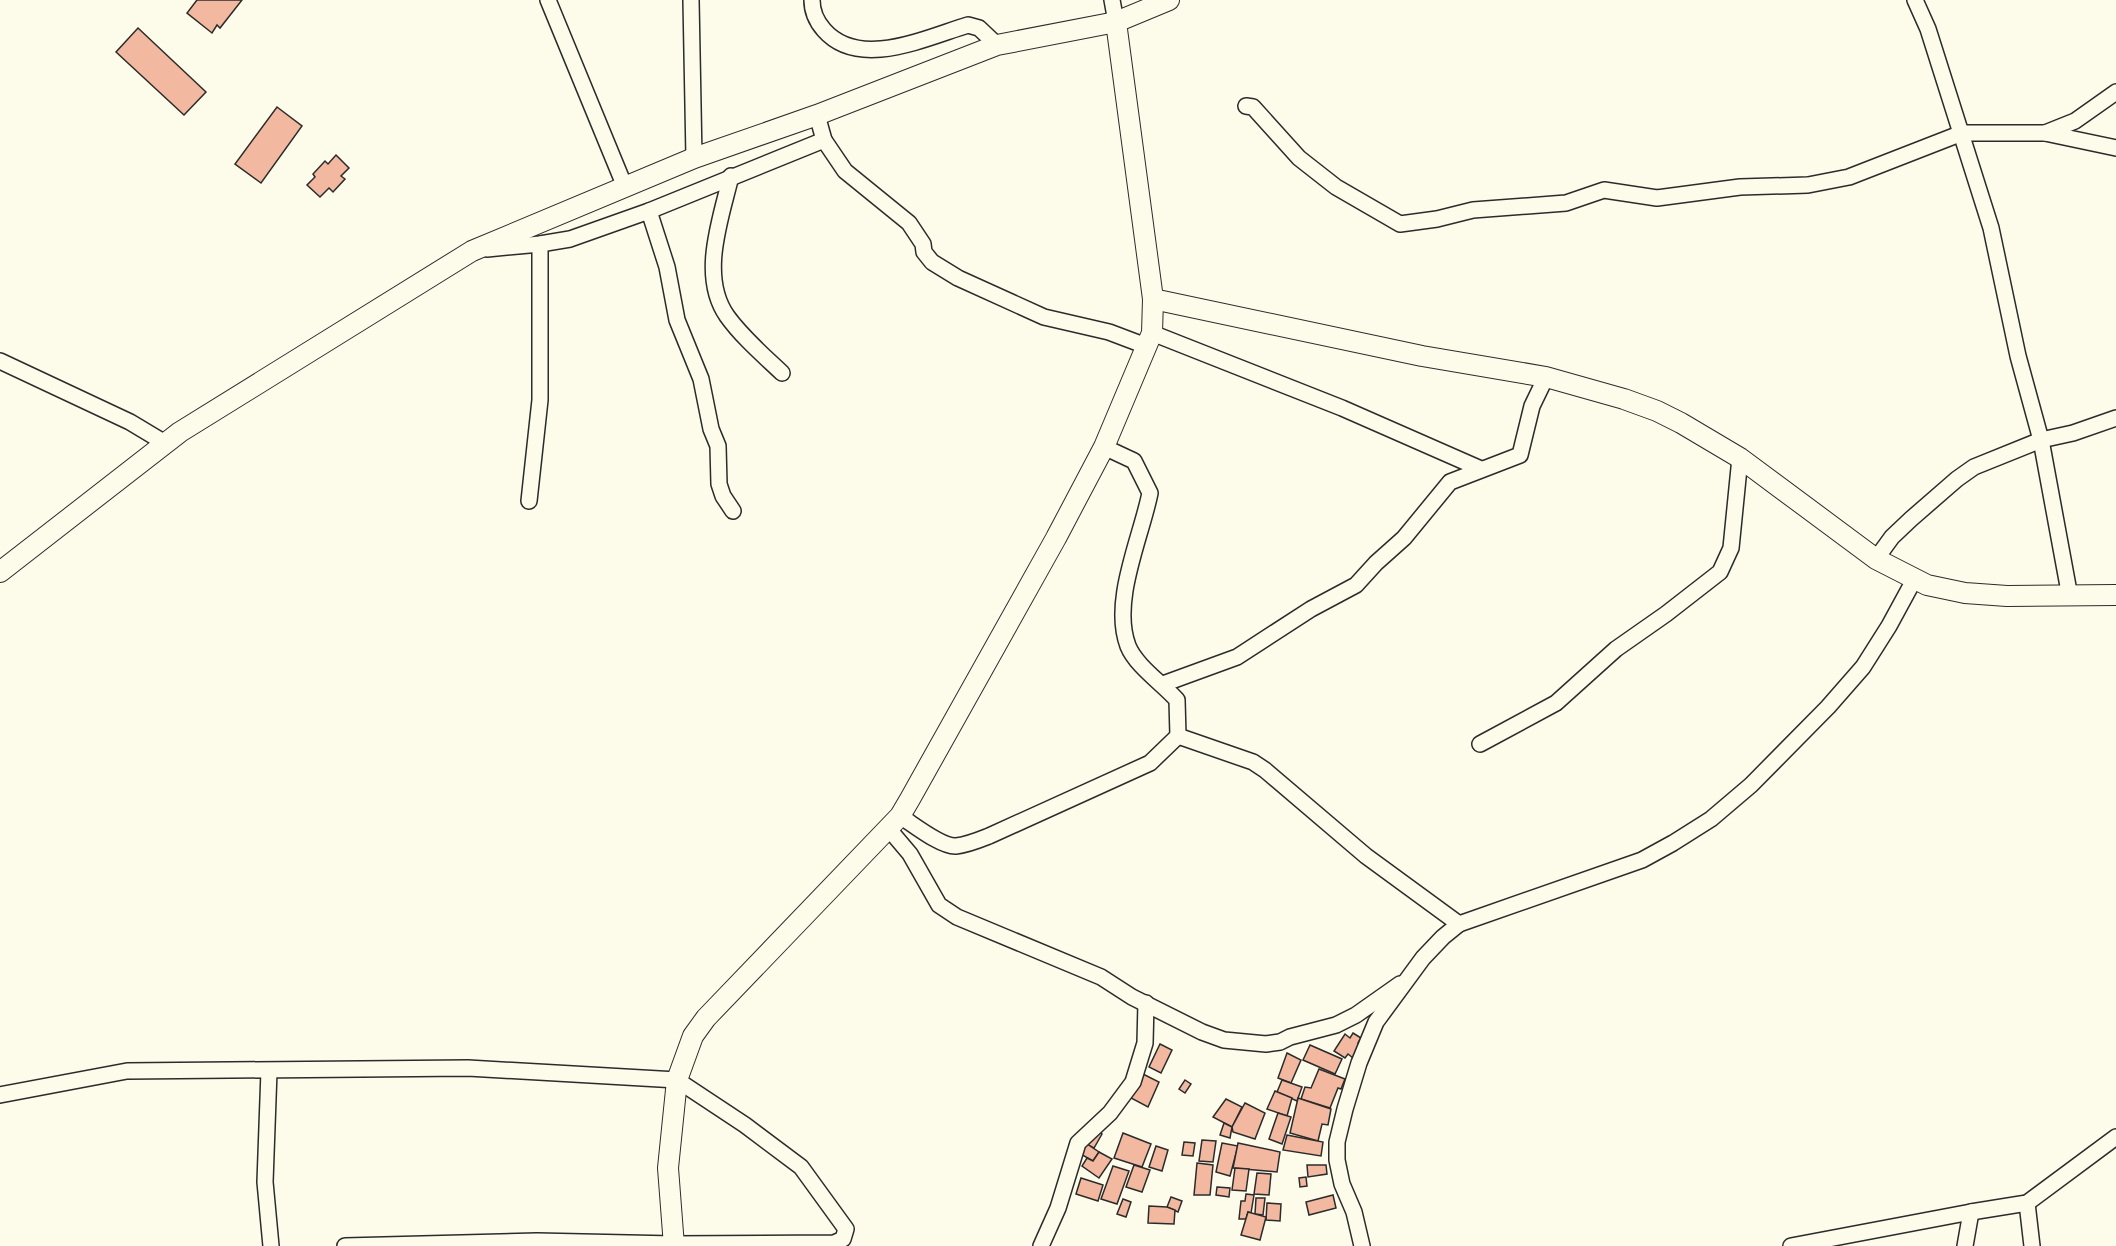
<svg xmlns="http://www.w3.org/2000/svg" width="2116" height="1246" font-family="'Alegreya Sans',sans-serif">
<rect width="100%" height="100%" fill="#fdfbea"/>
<g fill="#f2b8a0" stroke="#2b2b2b" stroke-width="1.5">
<path d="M 197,0 L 242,0 L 220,28 L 217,25 L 212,33 L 187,13 Z"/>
<path d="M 138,28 L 206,92 L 184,115 L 116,52 Z"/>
<path d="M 277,107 L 302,126 L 261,183 L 235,164 Z"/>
<path d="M 336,155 L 349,168 L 341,176 L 345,179 L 333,192 L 329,188 L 320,197 L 307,185 L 315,177 L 313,174 L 325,161 L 328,164 Z"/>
<path d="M 1353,1033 L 1361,1038 L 1358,1043 L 1361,1045 L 1353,1058 L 1348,1054 L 1345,1058 L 1334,1051 L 1345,1034 L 1350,1038 Z"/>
<path d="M 1160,1044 L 1172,1050 L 1161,1073 L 1149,1067 Z"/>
<path d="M 1310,1045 L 1342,1059 L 1335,1074 L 1303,1060 Z"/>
<path d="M 1287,1053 L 1301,1060 L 1291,1083 L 1278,1078 Z"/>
<path d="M 1319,1069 L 1345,1079 L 1341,1089 L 1338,1088 L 1330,1108 L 1301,1099 L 1305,1087 L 1311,1088 Z"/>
<path d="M 1141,1073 L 1159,1082 L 1148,1107 L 1131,1098 Z"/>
<path d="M 1185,1080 L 1191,1084 L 1185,1093 L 1179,1089 Z"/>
<path d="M 1282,1080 L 1302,1087 L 1297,1101 L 1277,1092 Z"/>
<path d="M 1275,1091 L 1292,1098 L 1287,1116 L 1267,1109 Z"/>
<path d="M 1298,1098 L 1331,1109 L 1328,1125 L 1322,1124 L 1318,1141 L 1290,1133 Z"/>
<path d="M 1226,1099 L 1242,1107 L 1232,1127 L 1213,1117 Z"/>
<path d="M 1245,1103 L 1265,1113 L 1255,1139 L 1233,1132 L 1232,1127 Z"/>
<path d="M 1278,1113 L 1291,1117 L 1282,1144 L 1269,1139 Z"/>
<path d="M 1224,1123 L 1232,1127 L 1230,1138 L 1220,1135 Z"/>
<path d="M 1097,1130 L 1102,1134 L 1094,1148 L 1088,1145 Z"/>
<path d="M 1123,1133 L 1151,1144 L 1142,1167 L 1114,1158 Z"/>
<path d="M 1287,1135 L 1323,1142 L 1321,1156 L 1283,1150 Z"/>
<path d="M 1202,1140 L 1216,1141 L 1213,1162 L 1199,1161 Z"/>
<path d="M 1084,1142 L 1099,1152 L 1093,1161 L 1077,1152 Z"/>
<path d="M 1184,1142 L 1195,1143 L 1193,1156 L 1182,1155 Z"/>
<path d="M 1222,1143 L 1238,1146 L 1230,1176 L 1216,1172 Z"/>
<path d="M 1238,1143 L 1280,1152 L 1277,1172 L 1233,1168 Z"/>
<path d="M 1156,1146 L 1168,1150 L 1162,1171 L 1149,1167 Z"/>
<path d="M 1099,1152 L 1112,1159 L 1099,1178 L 1082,1166 L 1087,1158 L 1093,1161 Z"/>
<path d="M 1197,1163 L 1213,1165 L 1210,1195 L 1194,1195 Z"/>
<path d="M 1134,1165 L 1150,1170 L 1142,1192 L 1126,1187 Z"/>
<path d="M 1307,1165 L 1326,1165 L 1327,1174 L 1308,1177 Z"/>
<path d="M 1113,1166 L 1129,1171 L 1117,1204 L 1101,1199 Z"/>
<path d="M 1235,1168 L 1249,1169 L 1246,1191 L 1232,1190 Z"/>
<path d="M 1257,1173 L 1271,1174 L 1269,1195 L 1254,1194 Z"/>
<path d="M 1306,1177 L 1307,1186 L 1300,1187 L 1299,1178 Z"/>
<path d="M 1081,1178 L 1103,1185 L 1098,1201 L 1076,1194 Z"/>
<path d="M 1217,1187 L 1230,1188 L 1229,1197 L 1216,1195 Z"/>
<path d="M 1246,1194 L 1254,1195 L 1251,1213 L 1248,1212 L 1246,1219 L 1239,1219 L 1241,1201 L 1245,1201 Z"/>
<path d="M 1333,1195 L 1336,1208 L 1309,1215 L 1306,1202 Z"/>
<path d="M 1171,1197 L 1182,1201 L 1178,1212 L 1167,1207 Z"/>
<path d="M 1256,1198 L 1265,1198 L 1263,1215 L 1255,1214 Z"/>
<path d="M 1123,1199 L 1131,1202 L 1126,1217 L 1117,1214 Z"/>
<path d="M 1267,1203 L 1281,1204 L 1280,1221 L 1266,1220 Z"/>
<path d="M 1149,1206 L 1167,1207 L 1175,1210 L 1174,1224 L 1148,1223 Z"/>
<path d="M 1248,1212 L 1266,1217 L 1260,1240 L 1241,1235 Z"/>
</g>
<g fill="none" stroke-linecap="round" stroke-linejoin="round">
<g stroke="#2b2b2b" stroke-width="18">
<g id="minor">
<path d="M 548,0 L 625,187"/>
<path d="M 691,0 L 694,158"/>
<path d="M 812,0 C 812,12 816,21 824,30 C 859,70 925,38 968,25 L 979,28 L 997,45"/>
<path d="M 1112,0 L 1116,22"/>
<path d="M 1915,0 L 1928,29 L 1991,228 L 2018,356 L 2041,440 L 2070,597"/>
<path d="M 1246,106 L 1253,107 L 1299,158 L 1336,187 L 1400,224 L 1437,219 L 1473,210 L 1566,203 L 1604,190 L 1657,198 L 1740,187 L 1808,185 L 1849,177 L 1962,133 L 2045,133 L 2075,121 L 2116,92"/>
<path d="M 817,115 L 824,140 L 845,171 L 909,223 L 923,244 L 924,252 L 932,262 L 958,278 L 1044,317 L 1109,332 L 1146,346"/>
<path d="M 2045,133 L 2116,148"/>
<path d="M 731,176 C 721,218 699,276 727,316 C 742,337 763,355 782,373"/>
<path d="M 649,211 L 667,267 L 677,320 L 701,379 L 711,429 L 718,446 L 719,484 L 723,496 L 733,511"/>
<path d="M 487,249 L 540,244 L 570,239 L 649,211 L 824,140"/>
<path d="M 1152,333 L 1342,408 L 1481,469"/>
<path d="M 0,361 L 130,422 L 165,443"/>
<path d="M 1104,447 L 1134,461 L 1150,493 C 1141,538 1111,601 1128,646 C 1136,666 1163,684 1177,700 L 1178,736"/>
<path d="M 529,501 L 540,400 L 540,244"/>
<path d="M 1876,559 L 1892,537 L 1911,519 L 1957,479 L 1974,467 L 2041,440 L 2073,433 L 2116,418"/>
<path d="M 1163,684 L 1237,657 L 1311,609 L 1356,585 L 1376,563 L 1404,538 L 1450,482 L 1520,455 L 1532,406 L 1546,377"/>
<path d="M 1480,744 L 1556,703 L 1616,649 L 1666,614 L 1720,572 L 1731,548 L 1740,458"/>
<path d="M 900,816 C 913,824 941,847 956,846 C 967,845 979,840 989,836 L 1150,763 L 1178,736 L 1253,762 L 1265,770 L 1366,856 L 1459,924"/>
<path d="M 888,828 L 910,854 L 939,905 L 957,917 L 1101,977 L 1132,997 L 1202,1032 L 1224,1040 L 1266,1044 L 1280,1042 L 1290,1037 L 1336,1025 L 1356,1015 L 1400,984"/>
<path d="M 269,1071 L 265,1182 L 271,1246"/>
<path d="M 0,1095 L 127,1071 L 468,1068 L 677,1080 L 745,1125 L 801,1167 L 846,1229 L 843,1239 L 834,1243 L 674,1244 L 537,1241 L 345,1246"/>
<path d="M 2027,1203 L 2032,1246"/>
<path d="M 1041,1246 L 1058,1208 L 1078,1143 L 1110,1113 L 1133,1082 L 1145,1043 L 1146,1003"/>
<path d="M 1362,1246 L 1354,1212 L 1342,1184 L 1337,1160 L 1337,1142 L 1345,1109 L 1359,1063 L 1376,1022 L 1423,958 L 1443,937 L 1459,924 L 1642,860 L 1673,843 L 1711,819 L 1751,785 L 1828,707 L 1863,667 L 1889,626 L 1914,580"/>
<path d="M 1791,1246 L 1971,1212 L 2027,1203 L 2116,1137"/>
<path d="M 1965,1246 L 1971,1212"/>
</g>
</g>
<g stroke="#2b2b2b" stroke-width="22">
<g id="tertiary">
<path d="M 1153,299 L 1422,356 L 1546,377 L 1624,399 L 1657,411 L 1681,423 L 1740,458 L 1876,559 L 1927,585 L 1965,593 L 2007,596 L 2116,595"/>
<path d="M 0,572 L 180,432 L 472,251 L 694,158 L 817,115 L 997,45 L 1116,22 L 1169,0"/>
<path d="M 674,1246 L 668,1168 L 677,1080 L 693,1036 L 706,1018 L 900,816 L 910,799 L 1056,538 L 1104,447 L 1152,333 L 1153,299 L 1116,22"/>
</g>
</g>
<use href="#minor" stroke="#fdfbea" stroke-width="15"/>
<use href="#tertiary" stroke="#fdfbea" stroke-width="20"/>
</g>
</svg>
